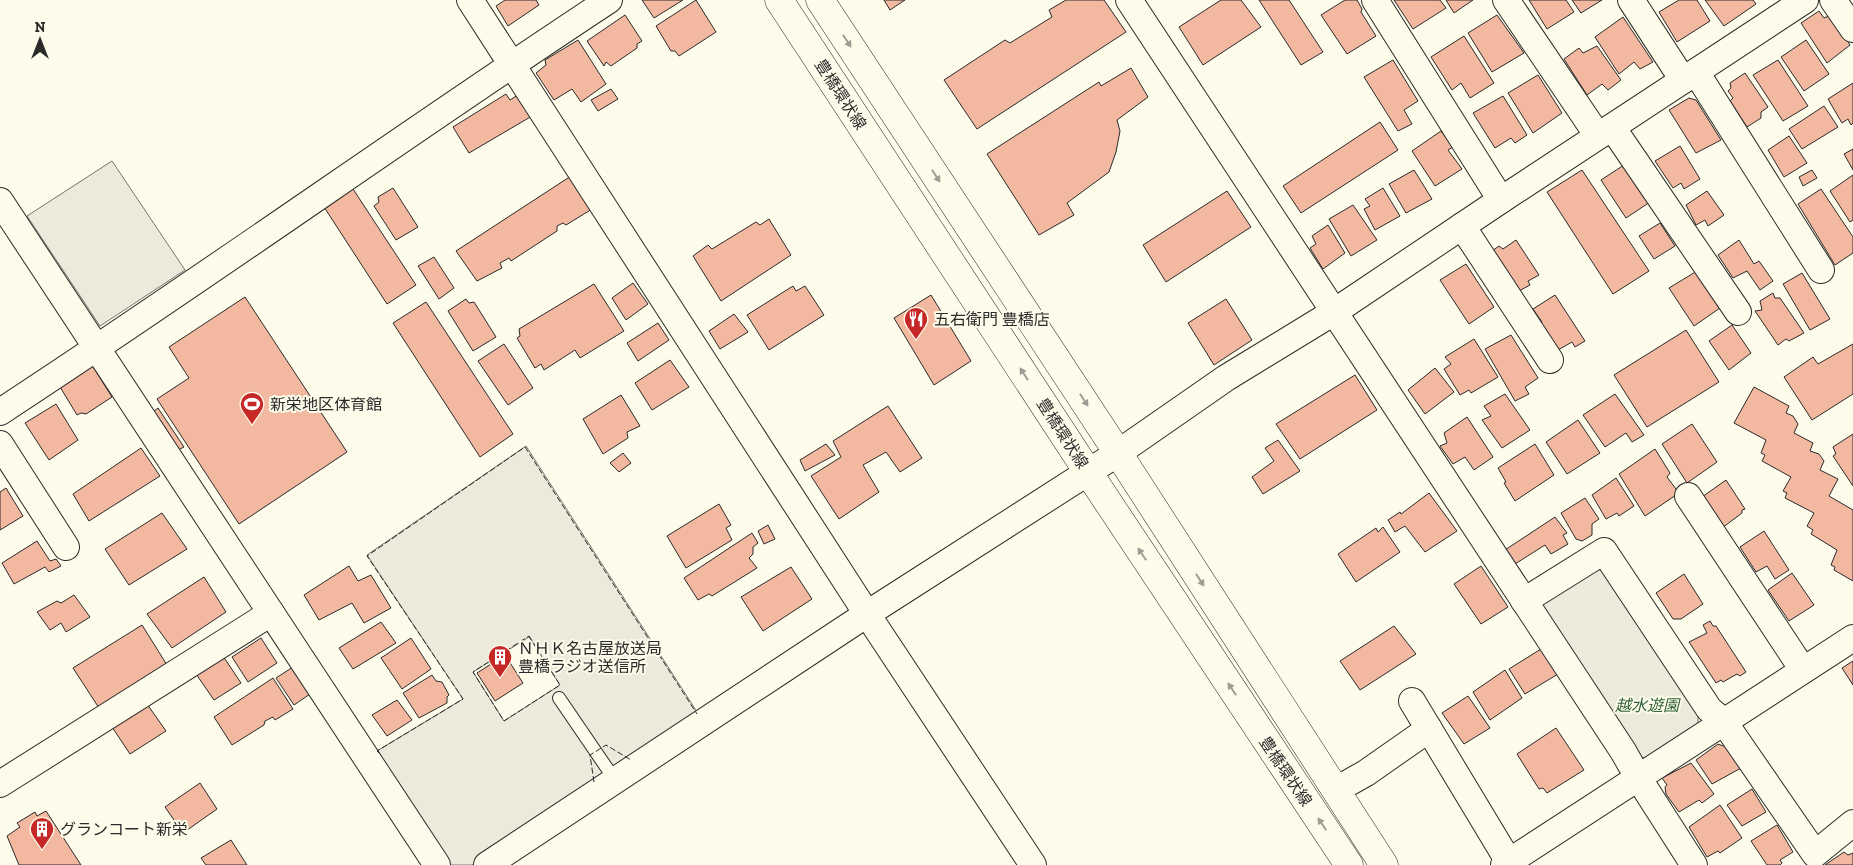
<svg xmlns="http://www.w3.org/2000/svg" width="1853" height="865" font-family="'Zilla Slab','Noto Sans JP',serif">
<rect width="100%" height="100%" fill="#fdfbea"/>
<g fill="#ecebdb" stroke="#74746e" fill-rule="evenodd">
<path d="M 112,161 L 185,270 L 100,326 L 27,216 Z"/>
<path d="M 526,446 L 699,715 L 472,865 L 449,865 L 377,751 L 463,699 L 367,555 ZM 529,637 L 560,685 L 504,721 L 473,672 Z"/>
<path d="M 1591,569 L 1605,570 L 1698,711 L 1698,729 L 1650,758 L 1634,757 L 1542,616 L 1543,603 Z"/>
</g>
<g fill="#f2b8a0" stroke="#2b2b2b">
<path d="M 505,0 L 536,0 L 539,5 L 508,26 L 496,6 Z"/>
<path d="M 642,0 L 683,0 L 654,18 Z"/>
<path d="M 696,0 L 716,32 L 679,56 L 675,51 L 671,51 L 656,26 Z"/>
<path d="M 884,0 L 905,0 L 890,10 Z"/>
<path d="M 1066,0 L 1104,0 L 1126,32 L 977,129 L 944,80 L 1005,40 L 1010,43 L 1052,17 L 1049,10 Z"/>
<path d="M 1221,0 L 1241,0 L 1261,27 L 1203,65 L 1179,27 Z"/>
<path d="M 1259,0 L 1289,0 L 1323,52 L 1301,65 Z"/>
<path d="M 1345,0 L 1357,0 L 1362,9 L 1361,12 L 1376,36 L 1347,54 L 1321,15 Z"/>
<path d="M 1394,0 L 1440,0 L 1446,8 L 1413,29 Z"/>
<path d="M 1446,0 L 1473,0 L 1454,13 Z"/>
<path d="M 1529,0 L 1566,0 L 1574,12 L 1547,29 Z"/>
<path d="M 1572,0 L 1602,0 L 1581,13 Z"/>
<path d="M 1679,0 L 1697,0 L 1710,21 L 1677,42 L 1659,12 Z"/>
<path d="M 1705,0 L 1753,0 L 1756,4 L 1724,26 Z"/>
<path d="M 1819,11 L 1824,18 L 1831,15 L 1850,45 L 1827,63 L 1801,23 Z"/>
<path d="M 625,15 L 642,41 L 637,44 L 637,48 L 611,66 L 606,62 L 604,66 L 587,41 Z"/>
<path d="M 1497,15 L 1524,53 L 1492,72 L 1468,33 Z"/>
<path d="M 1623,17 L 1653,62 L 1640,69 L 1634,62 L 1619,74 L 1595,37 Z"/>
<path d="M 1464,36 L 1494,83 L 1470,98 L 1461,83 L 1452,90 L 1431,57 Z"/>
<path d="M 578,40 L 606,84 L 581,102 L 572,89 L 554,100 L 536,73 L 546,65 L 545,60 Z"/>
<path d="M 1806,40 L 1829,74 L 1804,91 L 1781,57 Z"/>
<path d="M 1597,46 L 1621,80 L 1608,90 L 1602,84 L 1587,95 L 1564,59 L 1579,48 L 1583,53 Z"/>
<path d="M 1393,60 L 1418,101 L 1404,110 L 1412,124 L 1398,131 L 1364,77 Z"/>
<path d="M 1778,60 L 1808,106 L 1783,121 L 1753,75 Z"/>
<path d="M 1131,68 L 1148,97 L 1117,120 L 1120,131 L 1116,152 L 1109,172 L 1067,203 L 1074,215 L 1039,235 L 987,154 L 1099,82 L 1101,86 Z"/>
<path d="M 1745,73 L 1768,107 L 1761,112 L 1761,118 L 1747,127 L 1730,101 L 1733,98 L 1728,91 L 1731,88 L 1730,83 Z"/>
<path d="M 1538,75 L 1562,113 L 1533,133 L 1508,93 Z"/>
<path d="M 1853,83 L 1853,123 L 1851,125 L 1848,119 L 1842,123 L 1828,99 Z"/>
<path d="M 611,89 L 618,99 L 598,111 L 591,100 Z"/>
<path d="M 506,94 L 510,100 L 518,95 L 532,116 L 469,153 L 453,127 Z"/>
<path d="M 1503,96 L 1527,135 L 1515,143 L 1511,138 L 1495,148 L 1473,113 Z"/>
<path d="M 1689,98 L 1696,100 L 1721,140 L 1696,153 L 1669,110 Z"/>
<path d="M 1824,106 L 1838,127 L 1802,149 L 1789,129 Z"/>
<path d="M 1380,122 L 1398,150 L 1301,213 L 1283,186 Z"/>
<path d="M 1441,131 L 1453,147 L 1448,150 L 1462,169 L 1435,186 L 1412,151 Z"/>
<path d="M 1789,136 L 1807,163 L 1784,177 L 1768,150 Z"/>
<path d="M 1680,146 L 1700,179 L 1684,189 L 1681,183 L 1673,188 L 1655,161 Z"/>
<path d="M 1853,149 L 1853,170 L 1844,154 Z"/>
<path d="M 1624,165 L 1650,202 L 1626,218 L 1601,180 Z"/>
<path d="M 1414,170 L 1432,199 L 1406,213 L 1389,184 Z"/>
<path d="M 1582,170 L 1649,271 L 1613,294 L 1547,192 Z"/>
<path d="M 1812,170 L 1817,178 L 1803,186 L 1799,177 Z"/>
<path d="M 1853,175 L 1853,220 L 1850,222 L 1830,191 Z"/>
<path d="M 571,176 L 592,209 L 566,225 L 563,223 L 557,226 L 557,231 L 511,261 L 509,258 L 500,263 L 502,268 L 477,281 L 456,251 Z"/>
<path d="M 393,188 L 418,227 L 396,240 L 374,206 L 379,202 L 378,197 Z"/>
<path d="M 1383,188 L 1400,216 L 1375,230 L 1364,209 L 1370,206 L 1365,199 Z"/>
<path d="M 353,189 L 416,285 L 387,304 L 324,207 Z"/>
<path d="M 1821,189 L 1853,237 L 1853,253 L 1835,265 L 1798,204 Z"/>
<path d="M 1227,191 L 1251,227 L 1166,282 L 1143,245 Z"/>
<path d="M 1707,191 L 1724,215 L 1708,226 L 1705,220 L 1696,225 L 1686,205 Z"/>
<path d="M 1353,205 L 1377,240 L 1351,256 L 1329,219 Z"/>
<path d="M 769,219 L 791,255 L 721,301 L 693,256 L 708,245 L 712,249 L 756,222 L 760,225 Z"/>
<path d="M 1660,223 L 1675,246 L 1654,259 L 1639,236 Z"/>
<path d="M 1328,225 L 1345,253 L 1323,269 L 1310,248 L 1316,244 L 1312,236 Z"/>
<path d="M 1516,240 L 1539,275 L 1528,281 L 1530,285 L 1519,291 L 1492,251 L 1499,246 L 1503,249 Z"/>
<path d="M 1739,240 L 1754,264 L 1759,261 L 1773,281 L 1760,290 L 1747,271 L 1733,278 L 1718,255 Z"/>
<path d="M 434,257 L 454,288 L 439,299 L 418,266 Z"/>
<path d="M 1466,264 L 1494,307 L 1469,324 L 1440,280 Z"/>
<path d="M 1697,271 L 1720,308 L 1694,326 L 1669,288 Z"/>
<path d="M 1802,273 L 1830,319 L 1810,330 L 1783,284 Z"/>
<path d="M 633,283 L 648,304 L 626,320 L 612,298 Z"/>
<path d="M 594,284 L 624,331 L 580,358 L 575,350 L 544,370 L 541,364 L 535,368 L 517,338 L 520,336 L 519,329 Z"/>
<path d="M 793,286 L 796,291 L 805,286 L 824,315 L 769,350 L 747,315 Z"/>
<path d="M 1773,293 L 1775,298 L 1780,298 L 1804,333 L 1789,341 L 1786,339 L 1778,345 L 1755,311 L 1762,310 L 1760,301 Z"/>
<path d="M 931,295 L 971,361 L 934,385 L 894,318 Z"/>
<path d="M 1555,295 L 1585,341 L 1575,347 L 1572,342 L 1558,350 L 1540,325 L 1542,322 L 1533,309 Z"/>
<path d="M 245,297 L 347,452 L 239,524 L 157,399 L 189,378 L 169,347 Z"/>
<path d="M 466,299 L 469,303 L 474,302 L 496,337 L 473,351 L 448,311 Z"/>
<path d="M 1226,299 L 1252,340 L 1214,365 L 1188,323 Z"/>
<path d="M 426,302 L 513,434 L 480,457 L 393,323 Z"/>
<path d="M 734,314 L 748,332 L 720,349 L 709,331 Z"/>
<path d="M 658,323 L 669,340 L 638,361 L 627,343 Z"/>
<path d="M 1732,325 L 1751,353 L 1729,370 L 1709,341 Z"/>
<path d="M 1686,330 L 1719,382 L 1647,427 L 1614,375 Z"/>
<path d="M 1511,335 L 1538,378 L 1525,387 L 1529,394 L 1515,401 L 1485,349 Z"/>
<path d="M 1474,339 L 1498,377 L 1471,393 L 1469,390 L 1460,395 L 1444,369 L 1451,364 L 1445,357 Z"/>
<path d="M 504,344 L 533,388 L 508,405 L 478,361 Z"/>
<path d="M 1853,344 L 1853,394 L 1812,420 L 1784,377 L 1813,357 L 1818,364 Z"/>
<path d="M 670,360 L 689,387 L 652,410 L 635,383 Z"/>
<path d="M 90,362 L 112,397 L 86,414 L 81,413 L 77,415 L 57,382 Z"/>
<path d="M 1435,368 L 1454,392 L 1425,414 L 1408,390 Z"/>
<path d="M 1355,375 L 1377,410 L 1300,459 L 1276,424 Z"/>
<path d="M 1754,387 L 1789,406 L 1786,413 L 1793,416 L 1798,424 L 1794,433 L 1813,443 L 1810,451 L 1819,454 L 1824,461 L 1820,470 L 1838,479 L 1829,496 L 1853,510 L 1853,581 L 1834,570 L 1835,567 L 1831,565 L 1837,550 L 1811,534 L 1813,530 L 1807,526 L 1814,513 L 1785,498 L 1787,493 L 1783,491 L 1791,477 L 1762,461 L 1765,455 L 1761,453 L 1766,440 L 1734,423 Z"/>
<path d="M 1505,394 L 1530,430 L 1502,448 L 1482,420 L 1491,416 L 1484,406 Z"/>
<path d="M 1615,394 L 1644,435 L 1632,442 L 1626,433 L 1605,447 L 1583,415 Z"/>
<path d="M 621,395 L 640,426 L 627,432 L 628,438 L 603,454 L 583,419 Z"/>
<path d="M 56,404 L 78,440 L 49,460 L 25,423 Z"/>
<path d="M 888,406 L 922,458 L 900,472 L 886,452 L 863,465 L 879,492 L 839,519 L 811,476 L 841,457 L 833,441 Z"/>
<path d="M 158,408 L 184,447 L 178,450 L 153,412 Z"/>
<path d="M 1467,417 L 1493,457 L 1474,470 L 1465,457 L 1453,464 L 1440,446 L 1447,443 L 1444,433 Z"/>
<path d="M 1578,420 L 1600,453 L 1567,474 L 1546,442 Z"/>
<path d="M 1692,424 L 1717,462 L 1687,483 L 1662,444 Z"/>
<path d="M 1853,434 L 1853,486 L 1833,456 L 1836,454 L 1833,447 Z"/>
<path d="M 1278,440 L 1300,471 L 1263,494 L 1252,477 L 1274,461 L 1265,448 Z"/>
<path d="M 826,444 L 835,455 L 805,471 L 800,460 Z"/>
<path d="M 1535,444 L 1554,475 L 1515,501 L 1504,483 L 1506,482 L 1498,468 Z"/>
<path d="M 141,448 L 160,476 L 89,521 L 73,494 Z"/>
<path d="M 1655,449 L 1670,473 L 1667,477 L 1679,493 L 1645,516 L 1619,474 Z"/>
<path d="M 623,453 L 631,463 L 619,472 L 610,463 Z"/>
<path d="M 1616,478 L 1634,506 L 1619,516 L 1617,513 L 1606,519 L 1592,495 Z"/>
<path d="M 1726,480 L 1745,509 L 1742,510 L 1742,513 L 1722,528 L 1702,497 Z"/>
<path d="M 6,488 L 23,516 L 0,530 L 0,492 Z"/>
<path d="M 1429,493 L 1457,531 L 1425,552 L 1405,526 L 1395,532 L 1388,520 L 1400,512 L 1401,514 Z"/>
<path d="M 1585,498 L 1599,519 L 1592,524 L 1592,535 L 1582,541 L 1576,539 L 1561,513 Z"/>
<path d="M 719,504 L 731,525 L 726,528 L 732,540 L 686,568 L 667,536 Z"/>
<path d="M 162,513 L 187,549 L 129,585 L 105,549 Z"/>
<path d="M 1555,517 L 1567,533 L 1563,535 L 1568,544 L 1551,554 L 1545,545 L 1515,564 L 1505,550 Z"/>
<path d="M 768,525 L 775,539 L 764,544 L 758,531 Z"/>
<path d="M 1383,527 L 1400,552 L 1356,582 L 1338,554 L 1376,528 L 1378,532 Z"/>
<path d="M 1764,531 L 1789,570 L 1775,579 L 1767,566 L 1756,572 L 1740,547 Z"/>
<path d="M 752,533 L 758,543 L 753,547 L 753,554 L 749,558 L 757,568 L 712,596 L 709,594 L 698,600 L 684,578 Z"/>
<path d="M 37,541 L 50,561 L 56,559 L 61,566 L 49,572 L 45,567 L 14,584 L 2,563 Z"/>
<path d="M 349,566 L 358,581 L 371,575 L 391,608 L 364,623 L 352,603 L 319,620 L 304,595 Z"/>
<path d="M 1481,566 L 1508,607 L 1481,624 L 1454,584 Z"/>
<path d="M 791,567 L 812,599 L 763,631 L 741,597 Z"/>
<path d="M 1792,573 L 1814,605 L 1789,621 L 1768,590 Z"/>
<path d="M 1684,574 L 1703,604 L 1681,619 L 1673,619 L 1656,593 Z"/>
<path d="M 204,577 L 226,612 L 172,648 L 147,614 Z"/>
<path d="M 74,595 L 90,617 L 66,632 L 61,623 L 50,630 L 37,612 L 57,601 L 61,603 Z"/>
<path d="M 1710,621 L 1713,626 L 1716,626 L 1746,672 L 1740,676 L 1737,674 L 1723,682 L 1721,680 L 1716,683 L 1689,642 L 1707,633 L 1703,625 Z"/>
<path d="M 381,622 L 396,643 L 353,669 L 339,648 Z"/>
<path d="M 142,625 L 167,665 L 99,708 L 73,668 Z"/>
<path d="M 1394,626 L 1416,654 L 1360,690 L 1340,661 Z"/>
<path d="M 261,638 L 277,663 L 248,682 L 232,657 Z"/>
<path d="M 411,638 L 431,669 L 402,689 L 381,658 Z"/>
<path d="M 1541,649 L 1558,674 L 1525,694 L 1509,669 Z"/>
<path d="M 221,653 L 241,683 L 214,700 L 194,671 Z"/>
<path d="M 505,655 L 523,683 L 495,701 L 477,673 Z"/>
<path d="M 1853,661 L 1853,685 L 1842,668 Z"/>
<path d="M 293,667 L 310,694 L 294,705 L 276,678 Z"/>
<path d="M 1505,670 L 1522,698 L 1490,720 L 1473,692 Z"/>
<path d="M 432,675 L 436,681 L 442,682 L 449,695 L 447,697 L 447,703 L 419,718 L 403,693 Z"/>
<path d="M 273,678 L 293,709 L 275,720 L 273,717 L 265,721 L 264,725 L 232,745 L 214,717 Z"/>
<path d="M 1468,696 L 1490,728 L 1464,744 L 1442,713 Z"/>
<path d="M 397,700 L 412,720 L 387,736 L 372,715 Z"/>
<path d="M 147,704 L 166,731 L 130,754 L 112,727 Z"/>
<path d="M 1556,728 L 1584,770 L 1547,793 L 1543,788 L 1539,789 L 1517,754 Z"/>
<path d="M 1718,744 L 1726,747 L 1741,768 L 1712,784 L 1696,760 Z"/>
<path d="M 1691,763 L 1714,794 L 1702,803 L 1699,800 L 1679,812 L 1666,794 L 1665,787 L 1667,785 L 1662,778 Z"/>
<path d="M 200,783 L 217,809 L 183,833 L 165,807 Z"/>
<path d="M 1752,789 L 1766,812 L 1742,826 L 1727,805 Z"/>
<path d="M 1720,805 L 1742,838 L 1720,853 L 1718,851 L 1707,857 L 1689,827 Z"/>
<path d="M 46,811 L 81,865 L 19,865 L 7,836 L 20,827 L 17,823 L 35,812 L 37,816 Z"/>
<path d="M 1777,825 L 1793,852 L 1780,860 L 1782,863 L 1780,865 L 1767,865 L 1751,841 Z"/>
<path d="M 231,840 L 247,865 L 206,865 L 201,858 Z"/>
<path d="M 1844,852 L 1848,855 L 1853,853 L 1853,865 L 1825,865 Z"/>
</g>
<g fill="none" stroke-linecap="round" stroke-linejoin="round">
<g stroke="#2b2b2b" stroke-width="14">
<path id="lane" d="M 559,698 L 615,780"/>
</g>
<g stroke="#2b2b2b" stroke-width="28">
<g id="street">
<path d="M 470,0 L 867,614 L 1033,865"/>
<path d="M 1129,0 L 1623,751 L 1639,779 L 1694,865"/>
<path d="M 1375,0 L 1501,200"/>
<path d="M 1506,0 L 1598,136"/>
<path d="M 1631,0 L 1683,80"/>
<path d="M 1833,0 L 1853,29"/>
<path d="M 1696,72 L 1821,270"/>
<path d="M 1612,127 L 1738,312"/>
<path d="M 0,201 L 437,865"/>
<path d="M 1462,226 L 1550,360"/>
<path d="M 0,412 C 205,278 404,135 609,0"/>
<path d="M 0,444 L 66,547"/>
<path d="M 1688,496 L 1803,670"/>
<path d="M 1524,601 L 1604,551 L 1709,709 L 1724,722 L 1815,854 L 1853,823"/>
<path d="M 1412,701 L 1509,862"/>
<path d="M 0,784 L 271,613"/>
<path d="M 1336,790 L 1366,773 L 1429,729"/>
<path d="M 487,865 L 867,614 L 1118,453 L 1226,378 L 1334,312 L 1501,200 L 1805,0"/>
<path d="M 1504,865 L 1853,638"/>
</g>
</g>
<g stroke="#2b2b2b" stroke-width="29">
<g id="secondary">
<path d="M 779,0 L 1088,472 L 1349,865"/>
<path d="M 820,0 L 1118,453 L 1384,865"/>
</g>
</g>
<use href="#lane" stroke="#fdfbea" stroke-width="12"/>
<use href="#street" stroke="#fdfbea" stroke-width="26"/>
<use href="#secondary" stroke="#fdfbea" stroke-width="28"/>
<g stroke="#2b2b2b" stroke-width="1" stroke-dasharray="6 2.5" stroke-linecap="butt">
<path d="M 529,636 L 560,685 L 504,721 L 473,672 Z"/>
<path d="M 379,753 L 377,751 L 463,699 L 367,556 L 525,447 L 697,714"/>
<path d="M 594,782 L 590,755 L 606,745 L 631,760"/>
</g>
</g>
<defs><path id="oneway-solid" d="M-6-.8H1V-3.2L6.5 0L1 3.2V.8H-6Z" transform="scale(1.25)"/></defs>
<g fill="#9e9d94">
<use href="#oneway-solid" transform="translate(847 41) rotate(57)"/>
<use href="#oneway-solid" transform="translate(936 176) rotate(57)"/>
<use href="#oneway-solid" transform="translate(1024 374) rotate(-123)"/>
<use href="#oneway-solid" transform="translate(1084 400) rotate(57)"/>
<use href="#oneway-solid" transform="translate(1142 554) rotate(-124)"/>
<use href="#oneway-solid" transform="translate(1200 580) rotate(57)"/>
<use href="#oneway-solid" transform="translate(1232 689) rotate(-124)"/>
<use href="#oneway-solid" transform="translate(1322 824) rotate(-124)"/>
</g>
<defs>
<g id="restaurant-pin" transform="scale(1.25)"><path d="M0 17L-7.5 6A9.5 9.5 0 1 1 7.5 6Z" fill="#c62828" stroke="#fdfbea"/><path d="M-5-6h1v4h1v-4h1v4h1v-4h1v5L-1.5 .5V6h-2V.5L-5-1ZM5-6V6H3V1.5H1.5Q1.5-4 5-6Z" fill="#fff"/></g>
<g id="stadium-pin" transform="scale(1.25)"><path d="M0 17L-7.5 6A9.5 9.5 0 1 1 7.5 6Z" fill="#c62828" stroke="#fdfbea"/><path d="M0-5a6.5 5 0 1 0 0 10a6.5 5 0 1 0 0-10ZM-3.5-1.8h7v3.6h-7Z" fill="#fff"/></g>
<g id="building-pin" transform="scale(1.25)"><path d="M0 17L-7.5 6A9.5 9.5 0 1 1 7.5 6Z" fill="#c62828" stroke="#fdfbea"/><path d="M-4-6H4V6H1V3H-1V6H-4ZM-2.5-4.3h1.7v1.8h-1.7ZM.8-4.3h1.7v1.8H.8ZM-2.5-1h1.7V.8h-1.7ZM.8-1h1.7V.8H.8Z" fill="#fff"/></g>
</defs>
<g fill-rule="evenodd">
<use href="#restaurant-pin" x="916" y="319"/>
<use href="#stadium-pin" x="252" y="404"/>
<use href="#building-pin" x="500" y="657"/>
<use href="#building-pin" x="42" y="829"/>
</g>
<g text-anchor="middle" stroke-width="4" stroke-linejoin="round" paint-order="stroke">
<g font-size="16" fill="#2b2b2b" stroke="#fdfbea">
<text transform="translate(841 94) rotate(57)" y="6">豊橋環状線</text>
<text transform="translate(1063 433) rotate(57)" y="6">豊橋環状線</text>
<text transform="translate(1286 771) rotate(56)" y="6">豊橋環状線</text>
</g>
<g font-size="16" fill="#2b2b2b" stroke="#fdfbea" text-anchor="start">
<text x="934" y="325">五右衛門 豊橋店</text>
<text x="270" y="410">新栄地区体育館</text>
<text x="518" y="654">ＮＨＫ名古屋放送局<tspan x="518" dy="18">豊橋ラジオ送信所</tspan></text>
<text x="60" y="835">グランコート新栄</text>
</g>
<g font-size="16" font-style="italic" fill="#34623c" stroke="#fdfbea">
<text x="1647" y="711">越水遊園</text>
</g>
</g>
<g transform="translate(40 40)" stroke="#fdfbea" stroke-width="4" paint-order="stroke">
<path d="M0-4L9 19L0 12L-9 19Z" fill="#2b2b2b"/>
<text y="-8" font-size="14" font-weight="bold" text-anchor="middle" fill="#2b2b2b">N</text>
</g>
</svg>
